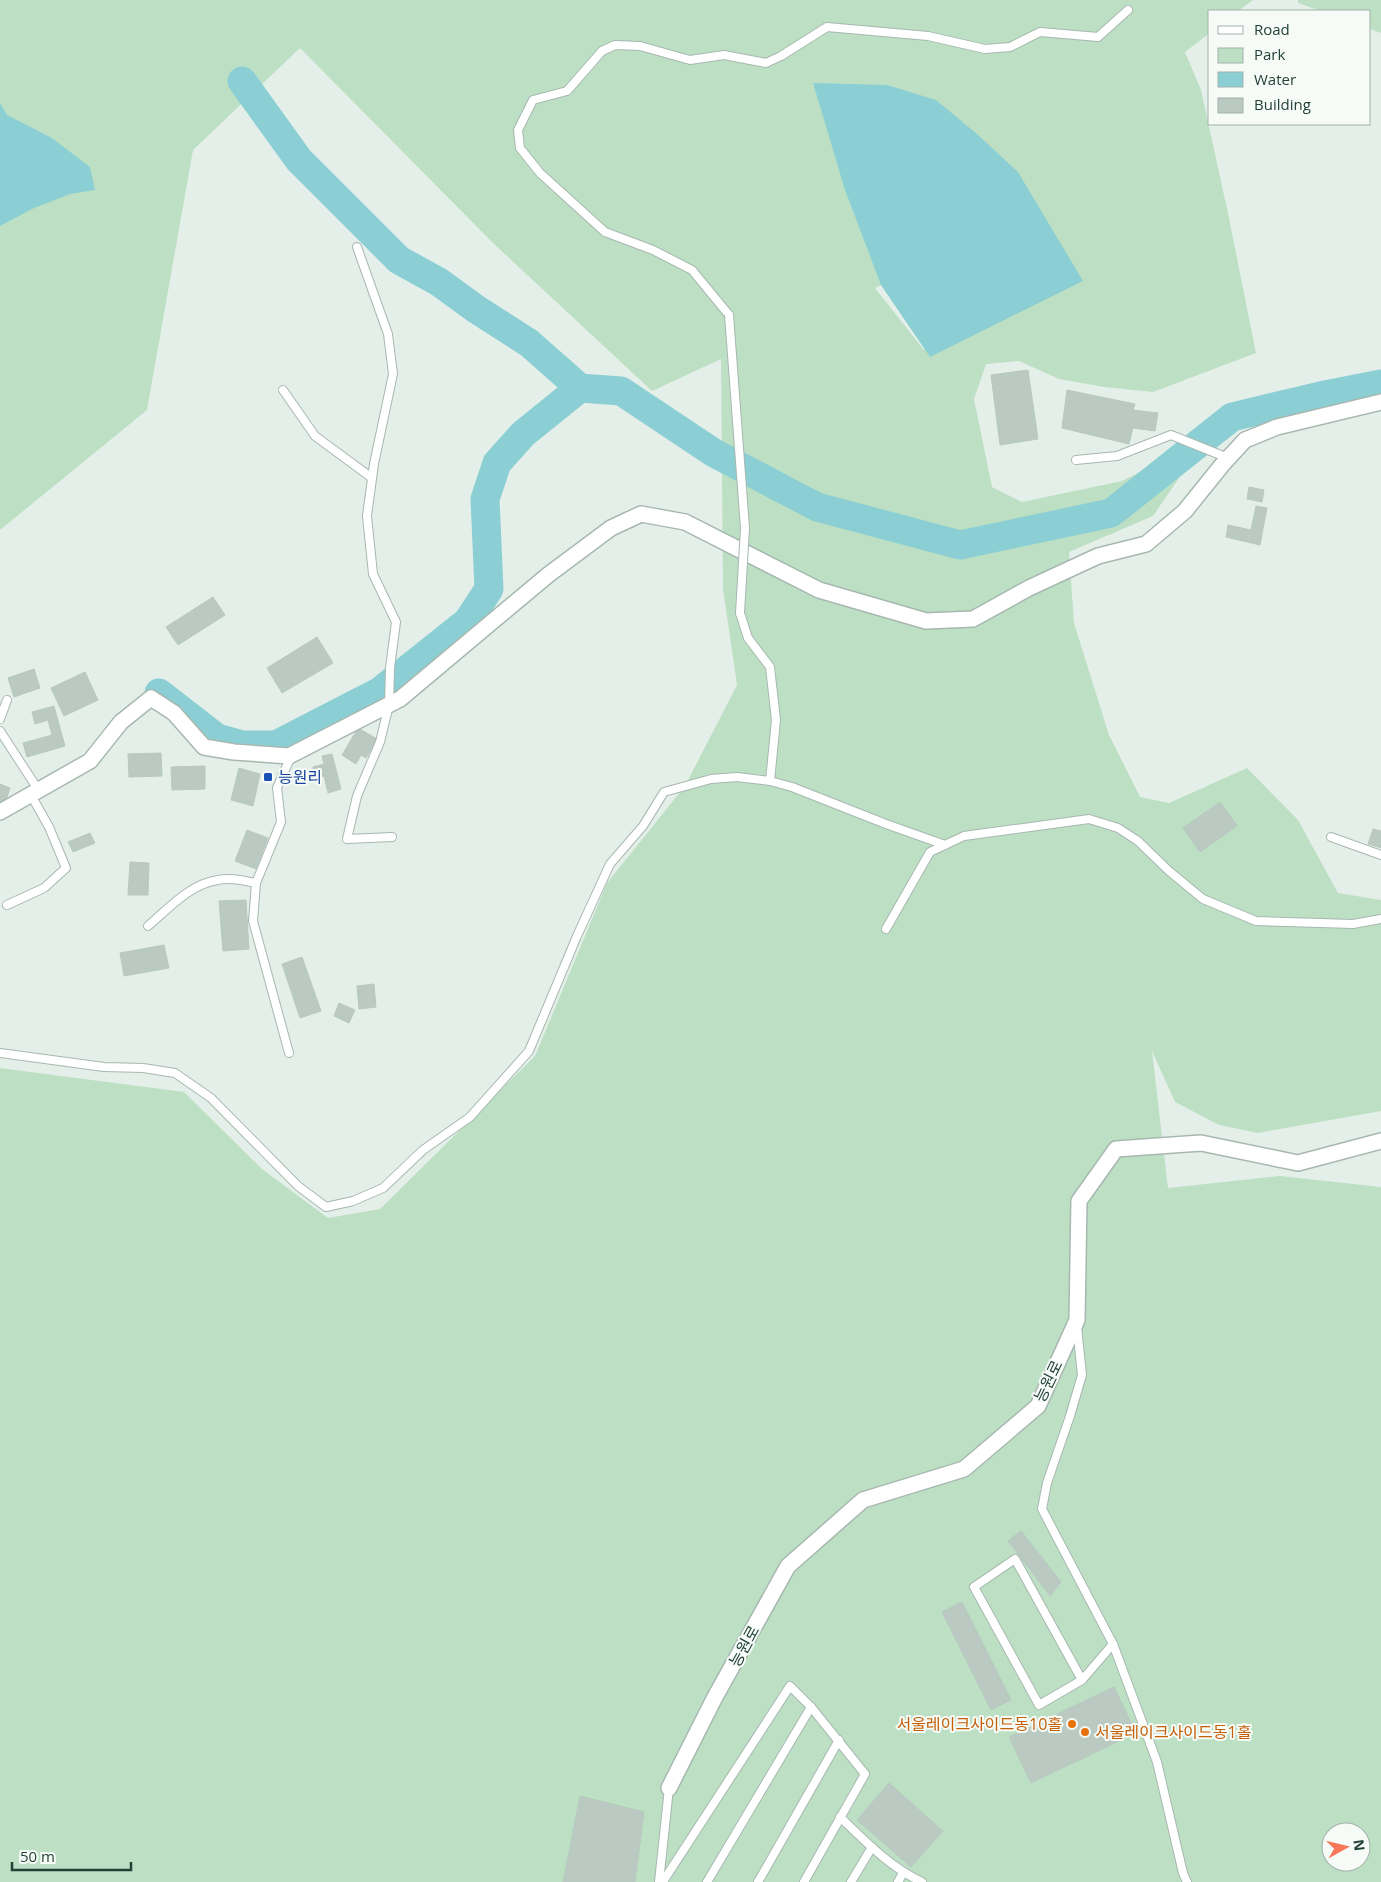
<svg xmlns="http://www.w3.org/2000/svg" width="1381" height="1882" font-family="'Open Sans','Noto Sans KR',sans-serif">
<rect width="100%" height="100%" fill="#e5efe9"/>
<g fill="#bde0c4" fill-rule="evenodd">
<path d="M 0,0 L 1253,0 L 1238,11 L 1210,11 L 1210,33 L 1185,52 L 1201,90 L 1229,218 L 1256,353 L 1153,392 L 1104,387 L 1059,379 L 1019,361 L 986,364 L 974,399 L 992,487 L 1022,502 L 1122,481 L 1162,461 L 1179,478 L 1153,516 L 1069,552 L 1074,623 L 1109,735 L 1140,797 L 1169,803 L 1247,768 L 1298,820 L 1338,893 L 1381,900 L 1381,1111 L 1258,1133 L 1219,1125 L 1175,1102 L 1152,1051 L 1168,1188 L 1280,1176 L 1381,1187 L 1381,1882 L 0,1882 L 0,1068 L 184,1092 L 262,1169 L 328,1218 L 380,1209 L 535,1056 L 607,883 L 685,786 L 737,685 L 723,589 L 721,359 L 652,391 L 493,243 L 300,48 L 193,150 L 147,410 L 0,530 ZM 881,285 L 925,349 L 924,350 L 875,288 ZM 1331,1832 L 1361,1832 L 1361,1862 L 1331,1862 Z"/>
<path d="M 1298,0 L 1381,0 L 1381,33 L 1370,29 L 1370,11 L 1321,11 L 1298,3 Z"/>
</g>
<g fill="#8bcfd5">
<path d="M 813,83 L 887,85 L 936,100 L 977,134 L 1018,172 L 1083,281 L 930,357 L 881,285 L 845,190 Z"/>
<path d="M 0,103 L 7,115 L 52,138 L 90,167 L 95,190 L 70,194 L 32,209 L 0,226 Z"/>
</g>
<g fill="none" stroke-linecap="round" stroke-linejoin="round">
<g stroke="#8bcfd5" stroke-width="29">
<path d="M 242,81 L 299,160 L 399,260 L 439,282 L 476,309 L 529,343 L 580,388 L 621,391 L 714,453 L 817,507 L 960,545 L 1111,513 L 1232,417 L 1320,396 L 1381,384"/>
<path d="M 159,693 L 217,738 L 242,745 L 276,745 L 379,692 L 468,621 L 489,589 L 485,499 L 497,463 L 523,434 L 580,388"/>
</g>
</g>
<g fill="#bacac2" stroke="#b7c9c0">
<path d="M 1028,370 L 1038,439 L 1000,445 L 991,375 Z"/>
<path d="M 1067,390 L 1135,404 L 1133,410 L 1158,413 L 1155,431 L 1133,428 L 1129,444 L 1062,428 Z"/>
<path d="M 1249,487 L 1264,490 L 1262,502 L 1247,499 Z"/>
<path d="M 1256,506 L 1267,508 L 1260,545 L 1226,537 L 1228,525 L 1251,530 Z"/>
<path d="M 213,597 L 225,615 L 178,645 L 166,627 Z"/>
<path d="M 317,637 L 333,663 L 282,693 L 267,668 Z"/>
<path d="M 34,669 L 40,688 L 14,697 L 8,678 Z"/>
<path d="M 85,672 L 98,700 L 64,716 L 51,688 Z"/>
<path d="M 54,706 L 65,746 L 27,757 L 23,743 L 52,735 L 48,720 L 35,724 L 32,712 Z"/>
<path d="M 358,728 L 377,739 L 366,758 L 361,755 L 356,764 L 342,755 Z"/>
<path d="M 161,753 L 162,776 L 129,777 L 128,754 Z"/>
<path d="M 332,754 L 341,789 L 328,793 L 324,776 L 313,779 L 313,767 L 324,764 L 322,756 Z"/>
<path d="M 205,766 L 205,789 L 172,790 L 171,767 Z"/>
<path d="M 239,768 L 260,774 L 253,806 L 231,800 Z"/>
<path d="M 0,784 L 10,788 L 5,803 L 0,801 Z"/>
<path d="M 1220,802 L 1237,826 L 1200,852 L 1183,828 Z"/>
<path d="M 1373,829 L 1381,831 L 1381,848 L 1368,844 Z"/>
<path d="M 247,830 L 268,838 L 256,869 L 235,861 Z"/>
<path d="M 90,833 L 95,843 L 73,852 L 68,842 Z"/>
<path d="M 130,862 L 149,863 L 148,895 L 128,895 Z"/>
<path d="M 246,900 L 249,949 L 223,951 L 219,901 Z"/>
<path d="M 164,945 L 169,968 L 124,976 L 120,953 Z"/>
<path d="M 302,957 L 321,1011 L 300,1018 L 282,964 Z"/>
<path d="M 374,984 L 376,1007 L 359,1009 L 357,986 Z"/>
<path d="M 339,1003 L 355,1010 L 349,1023 L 334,1016 Z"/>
<path d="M 1021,1531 L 1061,1582 L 1050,1596 L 1008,1541 Z"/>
<path d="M 962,1602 L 1011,1700 L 991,1710 L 942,1612 Z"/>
<path d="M 1114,1687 L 1136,1733 L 1031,1783 L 1009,1737 Z"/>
<path d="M 889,1783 L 943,1831 L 911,1867 L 857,1820 Z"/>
<path d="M 580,1796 L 644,1812 L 635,1882 L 563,1882 Z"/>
</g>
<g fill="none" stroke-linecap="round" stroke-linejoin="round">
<g stroke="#a7b8b0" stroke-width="10">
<g id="service">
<path d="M 357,247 L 388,334 L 393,374 L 374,464 L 367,516 L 373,574 L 396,622 L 390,668 L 389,705 L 380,742 L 357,796 L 347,839 L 392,837"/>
<path d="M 729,315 L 692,270 L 653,250 L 605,232 L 540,173 L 520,148 L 518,130 L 533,100 L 567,91 L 602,51 L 615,45 L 640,46 L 690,60 L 724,55 L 766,63 L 781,56 L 827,27 L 928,36 L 985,49 L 1010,47 L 1040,32 L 1098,37 L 1128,10"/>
<path d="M 283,390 L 315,436 L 372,478"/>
<path d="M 1076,460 L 1117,456 L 1171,435 L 1228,458"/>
<path d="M 740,613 L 748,638 L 770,667 L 776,720 L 770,781 L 792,787 L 886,824 L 945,845"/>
<path d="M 0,719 L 7,700"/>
<path d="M 0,731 L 39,791"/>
<path d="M 1331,837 L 1381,855"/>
<path d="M 7,905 L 44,888 L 66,868 L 49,827 L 31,795"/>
<path d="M 148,926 C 169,908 190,884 218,880 C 231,877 244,881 256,883"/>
<path d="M 886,929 L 930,852 L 964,836 L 1089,819 L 1118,828 L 1138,841 L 1169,871 L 1203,899 L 1256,921 L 1353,924 L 1381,919"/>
<path d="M 0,1053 L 104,1067 L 143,1068 L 175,1073 L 211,1098 L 298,1186 L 326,1207 L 353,1201 L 383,1188 L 423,1150 L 470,1117 L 529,1051 L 577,936 L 610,864 L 643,826 L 664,792 L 711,779 L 737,777 L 770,781"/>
<path d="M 289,1053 L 253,921 L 256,883 L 281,822 L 277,788 L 292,754"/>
<path d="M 1077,1327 L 1082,1375 L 1070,1416 L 1047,1483 L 1042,1509 L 1113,1644 L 1157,1762 L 1183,1873 L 1187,1882"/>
<path d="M 1082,1680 L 1039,1705 L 974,1587 L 1015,1559 L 1082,1680 L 1113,1644"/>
<path d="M 840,1817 C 866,1842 890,1867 922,1882"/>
<path d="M 664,1880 L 790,1686 L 811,1707 L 865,1774 L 804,1882"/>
<path d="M 659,1882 L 669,1788"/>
<path d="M 707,1882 L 811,1707"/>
<path d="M 758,1882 L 839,1740"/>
<path d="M 851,1882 L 872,1847"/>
<path d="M 898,1882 L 903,1873"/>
</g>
</g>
<g stroke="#a7b8b0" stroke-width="18">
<path id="minor" d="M 0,812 L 90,761 L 121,722 L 151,698 L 174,713 L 204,747 L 234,752 L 289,756 L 400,699 L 548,575 L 611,528 L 641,514 L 685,522 L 819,590 L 926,621 L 973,619 L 1029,588 L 1098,556 L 1146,544 L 1185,511 L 1222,465 L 1245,440 L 1277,427 L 1381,402"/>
</g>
<g stroke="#a7b8b0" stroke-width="18">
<path id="tertiary" d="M 669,1788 L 715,1697 L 788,1566 L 863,1500 L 964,1469 L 1038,1406 L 1077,1320 L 1079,1201 L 1116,1149 L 1201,1143 L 1298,1163 L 1381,1141"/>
</g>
<use href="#service" stroke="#fff" stroke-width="8"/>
<use href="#minor" stroke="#fff" stroke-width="15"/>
<use href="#tertiary" stroke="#fff" stroke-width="15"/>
<g stroke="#a7b8b0" stroke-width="10" stroke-linecap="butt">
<path id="service-bridge" d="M 729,315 L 745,528 L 740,613"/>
</g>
<use href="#service-bridge" stroke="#fff" stroke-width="8"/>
</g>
<rect fill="#1a4fb4" stroke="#f6fbf8" stroke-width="2" x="263" y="772" width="10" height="10" rx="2.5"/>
<g fill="#e8710a" stroke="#f6fbf8" stroke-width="2">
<circle cx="1072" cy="1724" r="5"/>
<circle cx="1085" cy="1732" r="5"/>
</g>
<g text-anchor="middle" stroke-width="4" stroke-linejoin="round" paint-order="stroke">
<g font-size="16" fill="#164399" stroke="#f6fbf8" text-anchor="start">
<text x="278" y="783">능원리</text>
</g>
<g font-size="16" fill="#234237" stroke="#f6fbf8">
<text transform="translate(1048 1381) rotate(-64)" y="6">능원로</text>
<text transform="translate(744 1646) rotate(-61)" y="6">능원로</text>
</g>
<g font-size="16" fill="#c56008" stroke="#f6fbf8" text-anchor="end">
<text x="1062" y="1730">서울레이크사이드동10홀</text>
<text x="1095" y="1738" text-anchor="start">서울레이크사이드동1홀</text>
</g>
</g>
<rect x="1208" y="10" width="162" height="115" fill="#f6fbf8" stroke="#a2b1ab"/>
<rect x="1218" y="26" width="25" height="8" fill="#ffffff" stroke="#a2b1ab"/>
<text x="1254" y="35" font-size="15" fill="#234237">Road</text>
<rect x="1218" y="48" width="25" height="15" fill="#bde0c4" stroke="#a2b1ab"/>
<text x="1254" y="60" font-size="15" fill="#234237">Park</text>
<rect x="1218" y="72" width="25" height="15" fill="#8bcfd5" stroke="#a2b1ab"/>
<text x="1254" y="85" font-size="15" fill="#234237">Water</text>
<rect x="1218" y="98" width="25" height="15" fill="#bacac2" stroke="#a2b1ab"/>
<text x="1254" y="110" font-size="15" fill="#234237">Building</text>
<g transform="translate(1346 1847) rotate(82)"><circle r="24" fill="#f6fbf8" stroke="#a2b1ab"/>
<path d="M0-4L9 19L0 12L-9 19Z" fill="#f87659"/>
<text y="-8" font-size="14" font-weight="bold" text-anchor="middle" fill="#234237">N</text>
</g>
<path d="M12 1862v8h119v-8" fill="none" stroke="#234237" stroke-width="2.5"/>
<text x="20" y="1862" font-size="15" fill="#234237" stroke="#f6fbf8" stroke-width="4" paint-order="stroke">50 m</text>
</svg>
